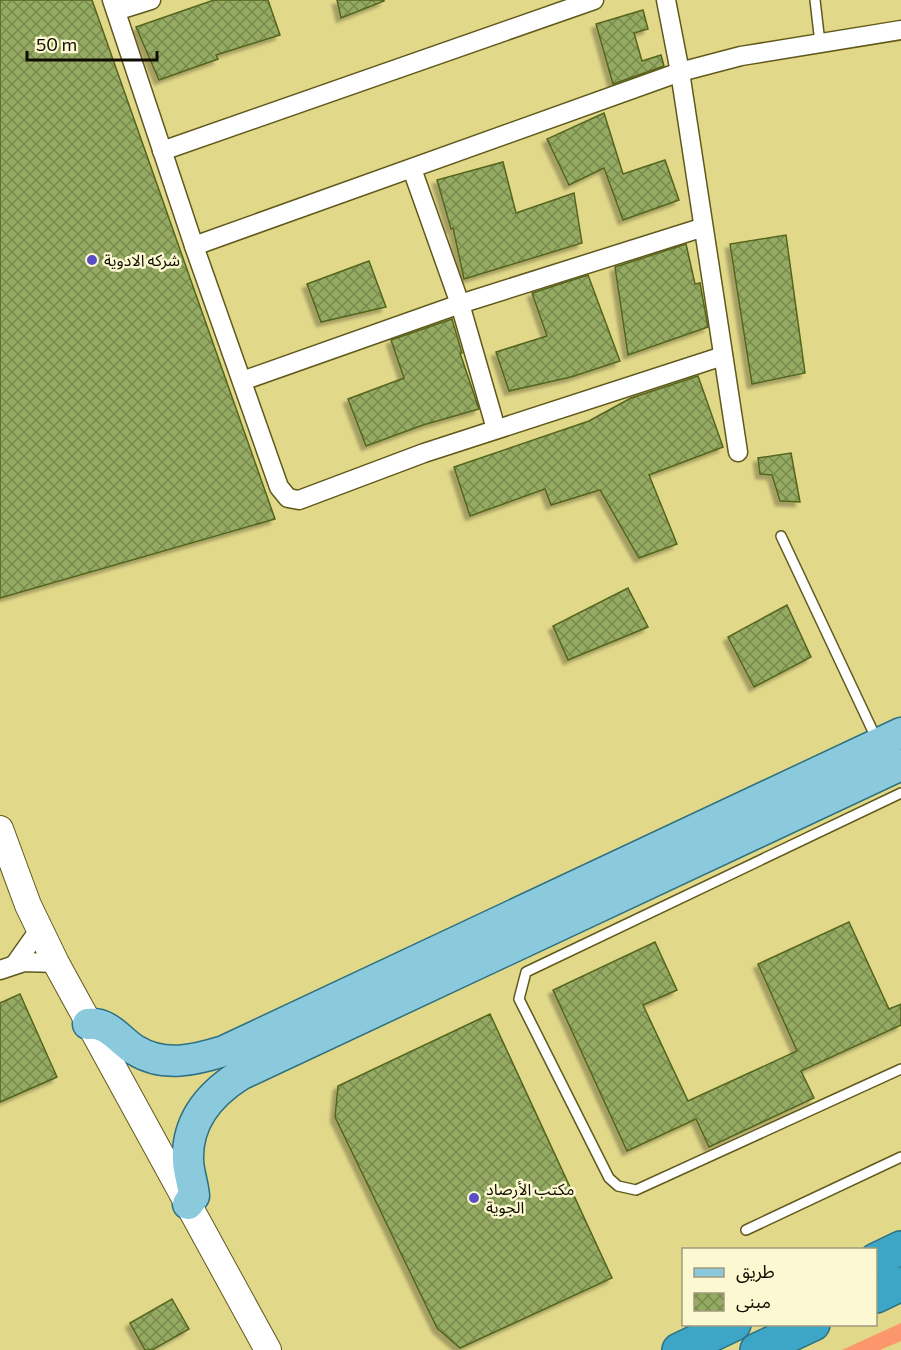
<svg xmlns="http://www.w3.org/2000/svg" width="901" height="1350" font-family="Commissioner,'Noto Sans Arabic',sans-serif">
<defs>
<pattern id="building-cross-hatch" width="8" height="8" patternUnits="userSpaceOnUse" patternTransform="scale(1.5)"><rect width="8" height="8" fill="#95aa62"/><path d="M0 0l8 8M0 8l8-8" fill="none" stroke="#78894e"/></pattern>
<filter id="shadow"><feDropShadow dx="-4.5" dy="4.5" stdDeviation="1.5" flood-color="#0004"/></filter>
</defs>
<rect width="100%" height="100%" fill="#e1d889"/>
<path fill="#fb966d" d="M 901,1323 L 901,1341 L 880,1350 L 842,1350 Z"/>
<g fill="url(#building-cross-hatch)" stroke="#54661d" stroke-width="1.5" filter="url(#shadow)">
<path d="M 0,0 L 92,0 L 275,519 L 0,598 Z"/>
<path d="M 214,0 L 268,0 L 280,35 L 216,55 L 218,59 L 159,80 L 136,27 Z"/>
<path d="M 337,0 L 384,0 L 384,1 L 341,18 Z"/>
<path d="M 643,10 L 648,29 L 634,33 L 642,61 L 661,55 L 664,66 L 613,84 L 596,24 Z"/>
<path d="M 604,113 L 623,174 L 665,160 L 679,200 L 623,220 L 604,168 L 569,185 L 547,139 Z"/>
<path d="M 503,162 L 516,213 L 574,193 L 582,243 L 464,279 L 453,228 L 451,229 L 437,180 Z"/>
<path d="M 786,235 L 805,373 L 752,384 L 730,244 Z"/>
<path d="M 686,244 L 695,284 L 700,283 L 708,327 L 628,355 L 615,267 Z"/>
<path d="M 369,261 L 386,307 L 321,322 L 307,284 Z"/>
<path d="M 588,275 L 620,361 L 571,377 L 509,391 L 496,352 L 547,336 L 532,293 Z"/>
<path d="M 452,319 L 462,353 L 460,353 L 479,409 L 423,425 L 366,446 L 348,399 L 404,378 L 391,340 Z"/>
<path d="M 698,376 L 723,447 L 649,475 L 677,544 L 639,558 L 600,490 L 551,505 L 545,489 L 470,516 L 454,467 L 589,421 L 631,398 Z"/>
<path d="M 791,453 L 800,502 L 780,501 L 772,475 L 760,474 L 758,458 Z"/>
<path d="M 628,588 L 648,627 L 568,660 L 553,626 Z"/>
<path d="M 787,605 L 811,657 L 754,687 L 728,637 Z"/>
<path d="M 849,922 L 889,1009 L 901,1004 L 901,1025 L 801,1071 L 814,1098 L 709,1147 L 696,1119 L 627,1151 L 553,990 L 655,942 L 677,990 L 643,1005 L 688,1101 L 797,1051 L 758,964 Z"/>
<path d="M 20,994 L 57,1077 L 0,1102 L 0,1003 Z"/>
<path d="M 490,1014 L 612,1278 L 460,1348 L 437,1328 L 335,1117 L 338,1086 Z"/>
<path d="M 172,1299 L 189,1329 L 152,1350 L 145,1350 L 130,1323 Z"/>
</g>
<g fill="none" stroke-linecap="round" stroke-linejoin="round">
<g stroke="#60591d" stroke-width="12">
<g id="lane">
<path d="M 815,0 L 820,43"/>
<path d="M 781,536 L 877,740"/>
<path d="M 901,793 L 526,972 L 519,999 L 609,1178 L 618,1186 L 636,1190 L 901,1069"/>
<path d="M 746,1230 L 901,1157"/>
</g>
</g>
<g stroke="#60591d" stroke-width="21">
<g id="street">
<path d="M 112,0 L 194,246 L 680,72 L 741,56 L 901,30"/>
<path d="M 666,0 L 680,72 L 738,452"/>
<path d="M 116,11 L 151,0"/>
<path d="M 162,151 L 594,0"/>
<path d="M 412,169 L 460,304 L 496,429"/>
<path d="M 194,246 L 279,487 L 288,498 L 299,500 L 424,453 L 723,356"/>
<path d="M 242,381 L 460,304 L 701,228"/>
<path d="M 15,964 L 39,930"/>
<path d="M 0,970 L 24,962 L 56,963"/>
</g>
</g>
<g stroke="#60591d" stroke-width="28">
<path id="secondary" d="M 0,829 L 28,905 L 56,963 L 268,1350"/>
</g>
<g stroke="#2d7081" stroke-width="33">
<g id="primary">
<path d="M 88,1024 C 109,1022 119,1040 135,1050 C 164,1068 195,1060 224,1051 L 901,733"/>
<path d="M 188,1204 L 194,1196 C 193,1183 188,1172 188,1159 C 187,1121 210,1094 240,1075 L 901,765"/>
</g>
</g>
<g stroke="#2d7081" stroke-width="36">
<g id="highway">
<path d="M 876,1260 L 901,1248"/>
<path d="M 876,1296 L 901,1284"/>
<path d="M 679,1350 L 734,1324"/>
<path d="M 757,1350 L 813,1324"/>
</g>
</g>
<use href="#lane" stroke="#fff" stroke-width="9"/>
<use href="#street" stroke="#fff" stroke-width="18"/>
<use href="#secondary" stroke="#fff" stroke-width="26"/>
<use href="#primary" stroke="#8bcadd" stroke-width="30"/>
<use href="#highway" stroke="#3da6c6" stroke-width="33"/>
</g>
<g fill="#5a4ec6" stroke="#fcf8d1" stroke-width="2">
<circle cx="92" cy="260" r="6"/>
<circle cx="474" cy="1198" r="6"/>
</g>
<g text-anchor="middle" stroke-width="5" stroke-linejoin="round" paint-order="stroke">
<g font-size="16" fill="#100d00" stroke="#fcf8d1" text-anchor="start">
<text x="104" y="266">شركه الادوية</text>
<text x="486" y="1195">مكتب الأرصاد<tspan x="486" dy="18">الجوية</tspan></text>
</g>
</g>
<rect x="682" y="1248" width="195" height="78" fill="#fcf8d1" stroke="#9e9a7d" stroke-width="1.5"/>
<rect x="694" y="1268" width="30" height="9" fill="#8bcadd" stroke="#9e9a7d" stroke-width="1.5"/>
<text x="736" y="1278" font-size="18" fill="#100d00">طريق</text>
<rect x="694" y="1293" width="30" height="18" fill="url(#building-cross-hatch)" stroke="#9e9a7d" stroke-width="1.5"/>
<text x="736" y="1308" font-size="18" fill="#100d00">مبنى</text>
<path d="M27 51v9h130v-9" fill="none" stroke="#100d00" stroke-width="3"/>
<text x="36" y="51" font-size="18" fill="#100d00" stroke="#fcf8d1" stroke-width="4.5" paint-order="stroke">50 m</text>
</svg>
